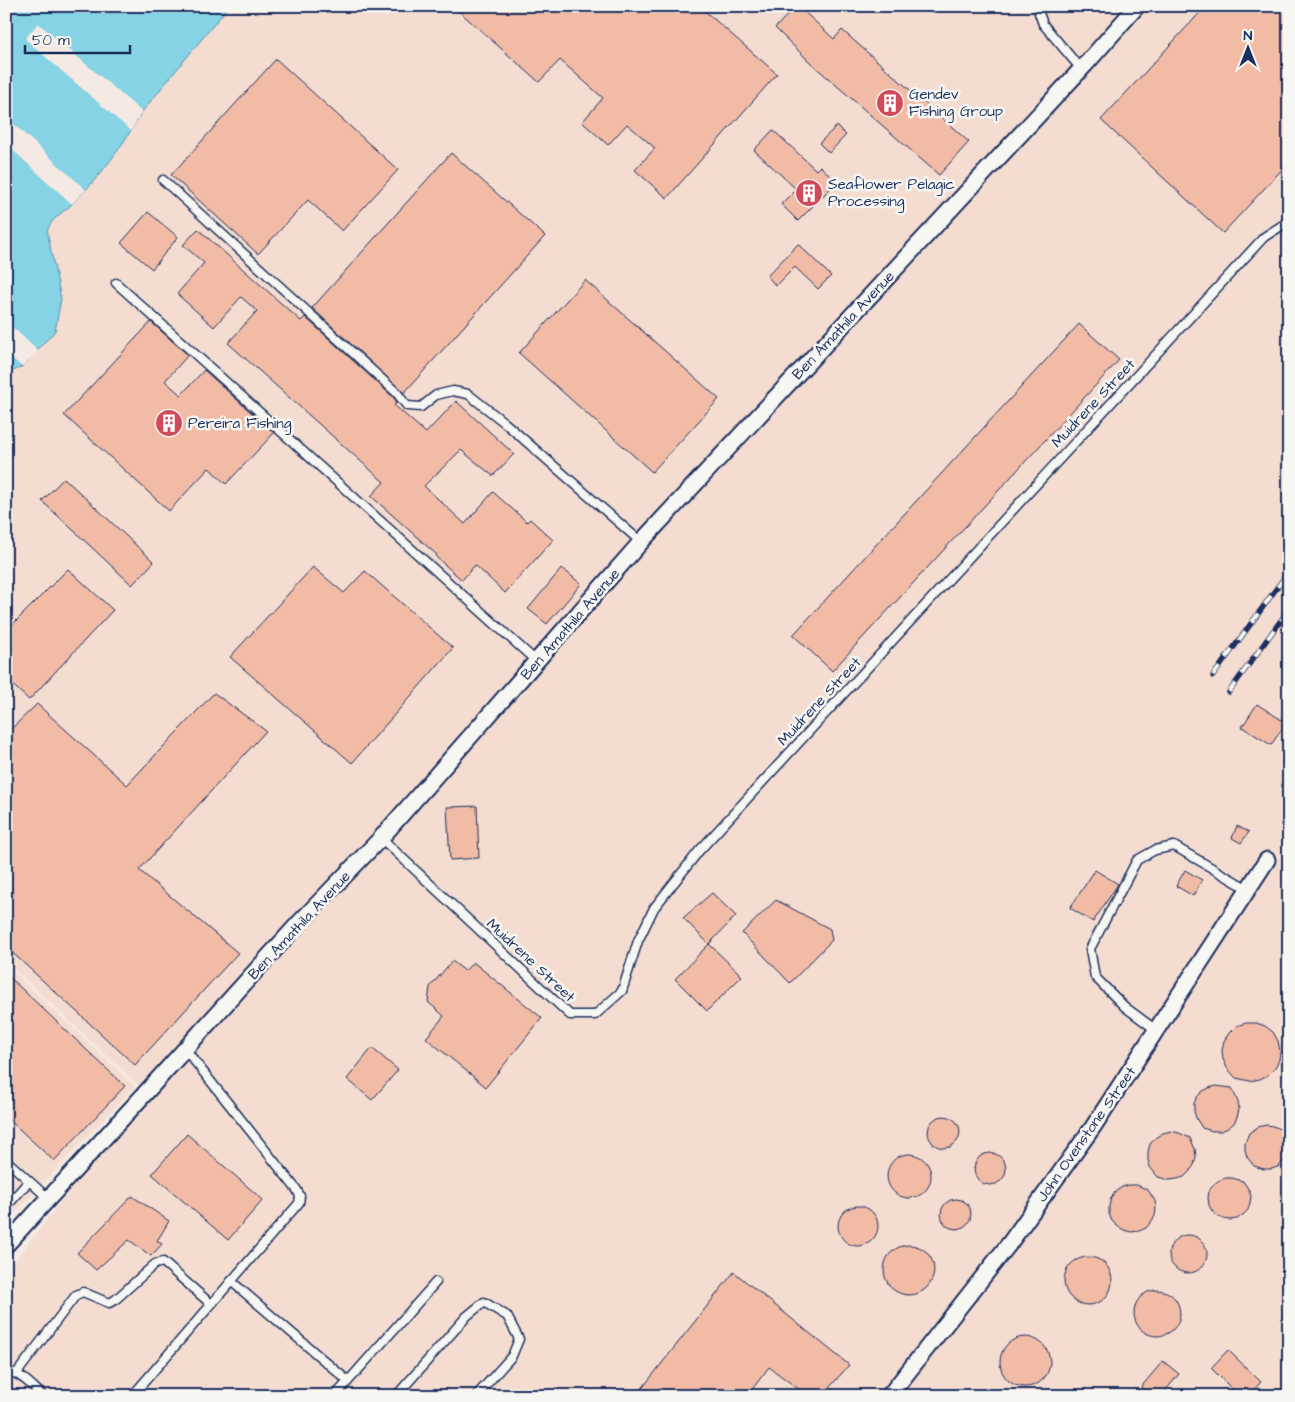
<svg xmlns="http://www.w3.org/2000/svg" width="1295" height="1402" font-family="'Architects Daughter',sans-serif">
<rect width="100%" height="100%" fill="#f5eae3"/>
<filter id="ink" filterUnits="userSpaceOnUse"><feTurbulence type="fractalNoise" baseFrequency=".02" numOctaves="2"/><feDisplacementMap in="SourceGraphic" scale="10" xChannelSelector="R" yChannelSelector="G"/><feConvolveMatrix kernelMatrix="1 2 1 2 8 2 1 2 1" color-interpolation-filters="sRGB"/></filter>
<g filter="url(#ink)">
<g fill="#f4dcd1">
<path d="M 229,6 L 1289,6 L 1289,1396 L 6,1396 L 6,1273 L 145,1091 L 6,962 L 6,374 L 22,367 L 38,351 L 61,299 L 48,236 L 48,229 L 52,221 L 86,190 L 116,154 L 131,131 L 142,112 Z"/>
<path d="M 6,965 L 135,1086 L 6,1222 Z"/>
</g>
<path fill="#85d3e4" stroke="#5b91ae" d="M 6,6 L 229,6 L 142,112 C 123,146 100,177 72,204 C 65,211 51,219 48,229 C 47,231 48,234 48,236 L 61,299 L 55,331 L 22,367 L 6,374 Z"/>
<g fill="#f5eae3">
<path d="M 38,23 L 142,112 L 131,131 L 25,39 Z"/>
<path d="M 6,117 L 86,190 L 72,204 L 6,144 Z"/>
<path d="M 6,321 L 38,351 L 22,367 L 6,353 Z"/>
</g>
<g fill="#f2bba6" stroke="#1b2f5e">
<path d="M 453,6 L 699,6 L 777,74 L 667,198 L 635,170 L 655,148 L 627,124 L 608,145 L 582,122 L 603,98 L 560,60 L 539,82 Z"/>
<path d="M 796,6 L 798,6 L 834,39 L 842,30 L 969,142 L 939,175 L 812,64 L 775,28 Z"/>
<path d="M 1206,6 L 1289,6 L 1289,162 L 1223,233 L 1101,120 Z"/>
<path d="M 276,59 L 398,170 L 342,231 L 308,200 L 258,254 L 171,175 Z"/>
<path d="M 837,126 L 846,135 L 829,153 L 819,143 Z"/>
<path d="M 773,130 L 816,170 L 820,166 L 837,182 L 798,221 L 781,204 L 796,189 L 754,150 Z"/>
<path d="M 451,153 L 545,236 L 404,393 L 312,308 Z"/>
<path d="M 148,212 L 178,237 L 152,269 L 121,243 Z"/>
<path d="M 198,229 L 301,321 L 305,317 L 393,397 L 397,402 L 394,405 L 426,433 L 456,401 L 514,454 L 493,476 L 461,450 L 424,486 L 465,524 L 493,492 L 527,522 L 530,519 L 553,540 L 505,593 L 475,565 L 462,580 L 436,557 L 437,555 L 371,496 L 384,482 L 228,343 L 257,311 L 241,297 L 214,327 L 177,294 L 204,263 L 183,245 Z"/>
<path d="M 798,244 L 831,276 L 818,289 L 795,267 L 776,286 L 767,276 Z"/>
<path d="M 585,280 L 719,399 L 652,472 L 519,353 Z"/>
<path d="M 151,322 L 188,355 L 165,381 L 181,395 L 204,370 L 274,433 L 226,484 L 209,468 L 169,511 L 64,415 Z"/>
<path d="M 1079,324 L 1119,360 L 832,671 L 793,635 Z"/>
<path d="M 64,478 L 154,562 L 132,585 L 42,501 Z"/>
<path d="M 313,567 L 344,593 L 365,571 L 453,648 L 352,763 L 230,657 Z"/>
<path d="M 562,568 L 581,584 L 547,624 L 528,609 Z"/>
<path d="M 68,569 L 113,610 L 29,700 L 6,679 L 6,631 Z"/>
<path d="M 214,693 L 266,731 L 139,870 L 238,953 L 135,1065 L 6,947 L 6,734 L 37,704 L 127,785 Z"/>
<path d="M 1257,704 L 1286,723 L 1271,745 L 1242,727 Z"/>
<path d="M 477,806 L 479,858 L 450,860 L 447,807 Z"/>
<path d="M 1237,826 L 1249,832 L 1241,843 L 1232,838 Z"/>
<path d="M 1095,870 L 1118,884 L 1093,922 L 1070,908 Z"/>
<path d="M 1185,870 L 1202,880 L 1193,896 L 1176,886 Z"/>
<path d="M 712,893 L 736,916 L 709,944 L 683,918 Z"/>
<path d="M 776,900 L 830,929 L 832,940 L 790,983 L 742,933 Z"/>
<path d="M 709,944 L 742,976 L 707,1011 L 675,979 Z"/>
<path d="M 452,961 L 465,971 L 473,962 L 542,1018 L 486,1087 L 426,1038 L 444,1016 L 428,1002 L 430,987 Z"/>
<path d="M 6,974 L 125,1086 L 54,1161 L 6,1117 Z"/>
<path d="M 1246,1023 L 1256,1023 L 1265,1026 L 1273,1032 L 1278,1041 L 1280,1051 L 1279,1060 L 1274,1069 L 1268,1075 L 1260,1079 L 1250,1081 L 1236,1078 L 1227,1068 L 1223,1059 L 1222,1050 L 1224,1041 L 1229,1033 L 1236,1026 Z"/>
<path d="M 372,1048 L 398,1070 L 372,1100 L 347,1079 Z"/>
<path d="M 1216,1086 L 1232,1088 L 1238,1102 L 1239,1110 L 1237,1117 L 1234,1123 L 1228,1128 L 1221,1131 L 1213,1131 L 1202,1128 L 1196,1118 L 1194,1111 L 1194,1103 L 1197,1097 L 1203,1091 L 1209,1088 Z"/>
<circle cx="944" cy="1132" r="16"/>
<path d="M 1266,1125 L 1273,1126 L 1289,1133 L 1289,1154 L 1283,1162 L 1278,1167 L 1271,1169 L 1264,1169 L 1254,1166 L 1247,1157 L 1245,1150 L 1245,1143 L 1249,1133 L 1258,1127 Z"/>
<path d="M 1171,1131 L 1179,1133 L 1190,1138 L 1195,1149 L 1196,1157 L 1194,1165 L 1190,1171 L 1184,1177 L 1177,1179 L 1169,1180 L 1158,1177 L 1150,1167 L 1148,1160 L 1148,1152 L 1150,1144 L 1155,1138 L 1163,1133 Z"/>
<path d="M 187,1134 L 263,1200 L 228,1240 L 152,1174 Z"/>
<circle cx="990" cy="1169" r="16"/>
<circle cx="909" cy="1176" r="22"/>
<path d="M 1225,1178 L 1232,1178 L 1243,1181 L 1249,1190 L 1251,1196 L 1250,1203 L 1248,1210 L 1243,1215 L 1237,1219 L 1230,1220 L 1223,1219 L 1217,1216 L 1212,1211 L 1209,1205 L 1208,1198 L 1209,1191 L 1213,1185 L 1218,1181 Z"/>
<path d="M 1129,1185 L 1137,1185 L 1148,1190 L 1155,1201 L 1156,1208 L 1155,1216 L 1151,1222 L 1146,1228 L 1139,1231 L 1131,1232 L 1124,1230 L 1117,1226 L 1112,1221 L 1109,1214 L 1109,1206 L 1111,1198 L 1115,1192 L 1122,1187 Z"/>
<path d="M 132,1196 L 169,1221 L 157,1241 L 162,1244 L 151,1256 L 129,1240 L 96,1270 L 77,1253 Z"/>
<circle cx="956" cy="1214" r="15"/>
<circle cx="858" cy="1226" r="20"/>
<circle cx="1188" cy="1254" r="19"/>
<circle cx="909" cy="1270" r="25"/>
<circle cx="1088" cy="1281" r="24"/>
<path d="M 734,1272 L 849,1365 L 822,1396 L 808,1396 L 769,1367 L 747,1396 L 636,1396 Z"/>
<circle cx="1157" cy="1313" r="23"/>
<circle cx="1025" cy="1362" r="25"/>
<path d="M 1228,1350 L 1261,1382 L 1248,1396 L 1239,1396 L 1211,1368 Z"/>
<path d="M 1163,1361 L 1179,1374 L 1161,1396 L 1151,1396 L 1141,1387 Z"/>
</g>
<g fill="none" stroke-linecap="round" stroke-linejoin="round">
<g stroke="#1b2f5e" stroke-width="11">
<g id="lane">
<path d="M 1041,6 L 1039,13 L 1043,24 L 1081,69"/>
<path d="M 163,180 L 397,393 L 407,406 L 421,407 L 436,395 L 453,391 L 468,394 L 505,423 L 641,542"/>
<path d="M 116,283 L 536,661"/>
<path d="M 381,838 L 570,1015 L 595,1015 L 622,991 L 638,941 L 654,908 L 699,851 L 1264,237 L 1289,221"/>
<path d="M 1156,1030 L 1125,1007 L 1095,977 L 1090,949 L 1137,860 L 1155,850 L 1174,846 L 1248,889"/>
<path d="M 6,1160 L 48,1198"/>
<path d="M 6,1207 L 29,1181"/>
<path d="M 231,1281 L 348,1381"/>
<path d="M 6,1373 C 18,1369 34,1388 43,1396"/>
<path d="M 17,1373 L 76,1295 L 83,1292 L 109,1303 L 115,1300 L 155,1264 L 163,1262 L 211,1304"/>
<path d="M 132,1396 L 299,1203 L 300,1196 L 297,1190 L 185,1049"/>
<path d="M 335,1396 L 436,1282"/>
<path d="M 396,1396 L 467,1316 L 484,1302 L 507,1316 L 519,1339 L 512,1356 L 476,1396"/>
</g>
</g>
<g stroke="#1b2f5e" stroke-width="19">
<g id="street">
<path d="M 6,1245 L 140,1099 L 298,924 L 381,838 L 641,542 L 1085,65 L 1137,6"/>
<path d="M 889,1396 L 1009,1244 L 1093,1127 L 1267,860"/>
</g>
</g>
<use href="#lane" stroke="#f6f6f2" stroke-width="8"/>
<use href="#street" stroke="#f6f6f2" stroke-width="15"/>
<g stroke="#1b2f5e" stroke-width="5.5">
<g id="rail">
<path d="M 1213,676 L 1289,571"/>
<path d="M 1229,692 L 1289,609"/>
</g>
</g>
<use href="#rail" stroke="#f6f6f2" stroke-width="4" stroke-dasharray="11" stroke-linecap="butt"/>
</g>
</g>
<defs>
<g id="building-disc" transform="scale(1.4375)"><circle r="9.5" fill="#d1495b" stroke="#f6f6f2"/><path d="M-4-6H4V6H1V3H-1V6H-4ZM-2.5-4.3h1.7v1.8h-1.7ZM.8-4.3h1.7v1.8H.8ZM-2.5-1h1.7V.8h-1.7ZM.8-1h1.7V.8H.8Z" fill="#fff"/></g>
</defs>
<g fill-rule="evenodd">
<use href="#building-disc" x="890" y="103"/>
<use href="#building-disc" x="809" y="193"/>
<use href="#building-disc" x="169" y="423"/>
</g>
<g text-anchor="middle" stroke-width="5" stroke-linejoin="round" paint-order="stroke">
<g font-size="15" fill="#1b2f5e" stroke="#f6f6f2" text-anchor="start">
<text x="909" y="99">Gendev<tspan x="909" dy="17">Fishing Group</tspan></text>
<text x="828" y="189">Seaflower Pelagic<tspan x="828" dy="17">Processing</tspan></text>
<text x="188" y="428">Pereira Fishing</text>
</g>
<g font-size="15" fill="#1b2f5e" stroke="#f6f6f2">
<text transform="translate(843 325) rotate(-47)" y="5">Ben Amathila Avenue</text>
<text transform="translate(1093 403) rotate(-47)" y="5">Muidrene Street</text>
<text transform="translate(570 624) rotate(-49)" y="5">Ben Amathila Avenue</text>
<text transform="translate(819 701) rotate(-47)" y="5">Muidrene Street</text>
<text transform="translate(299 925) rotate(-47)" y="5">Ben Amathila Avenue</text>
<text transform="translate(531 960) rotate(43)" y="5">Muidrene Street</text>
<text transform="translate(1086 1134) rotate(-55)" y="5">John Ovenstone Street</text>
</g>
</g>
<rect width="1295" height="1402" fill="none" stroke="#f6f6f2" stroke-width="25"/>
<rect x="12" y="12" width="1270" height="1377" fill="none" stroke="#1b2f5e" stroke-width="2" filter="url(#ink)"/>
<g transform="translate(1248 48)" stroke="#f6f6f2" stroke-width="4" paint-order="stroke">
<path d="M0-4L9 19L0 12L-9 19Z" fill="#1b2f5e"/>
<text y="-8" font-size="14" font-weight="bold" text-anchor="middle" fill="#1b2f5e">N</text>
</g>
<path d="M25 45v8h105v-8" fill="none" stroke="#1b2f5e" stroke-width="2.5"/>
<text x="32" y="45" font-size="15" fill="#1b2f5e" stroke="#f6f6f2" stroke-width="4" paint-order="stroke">50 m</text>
</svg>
